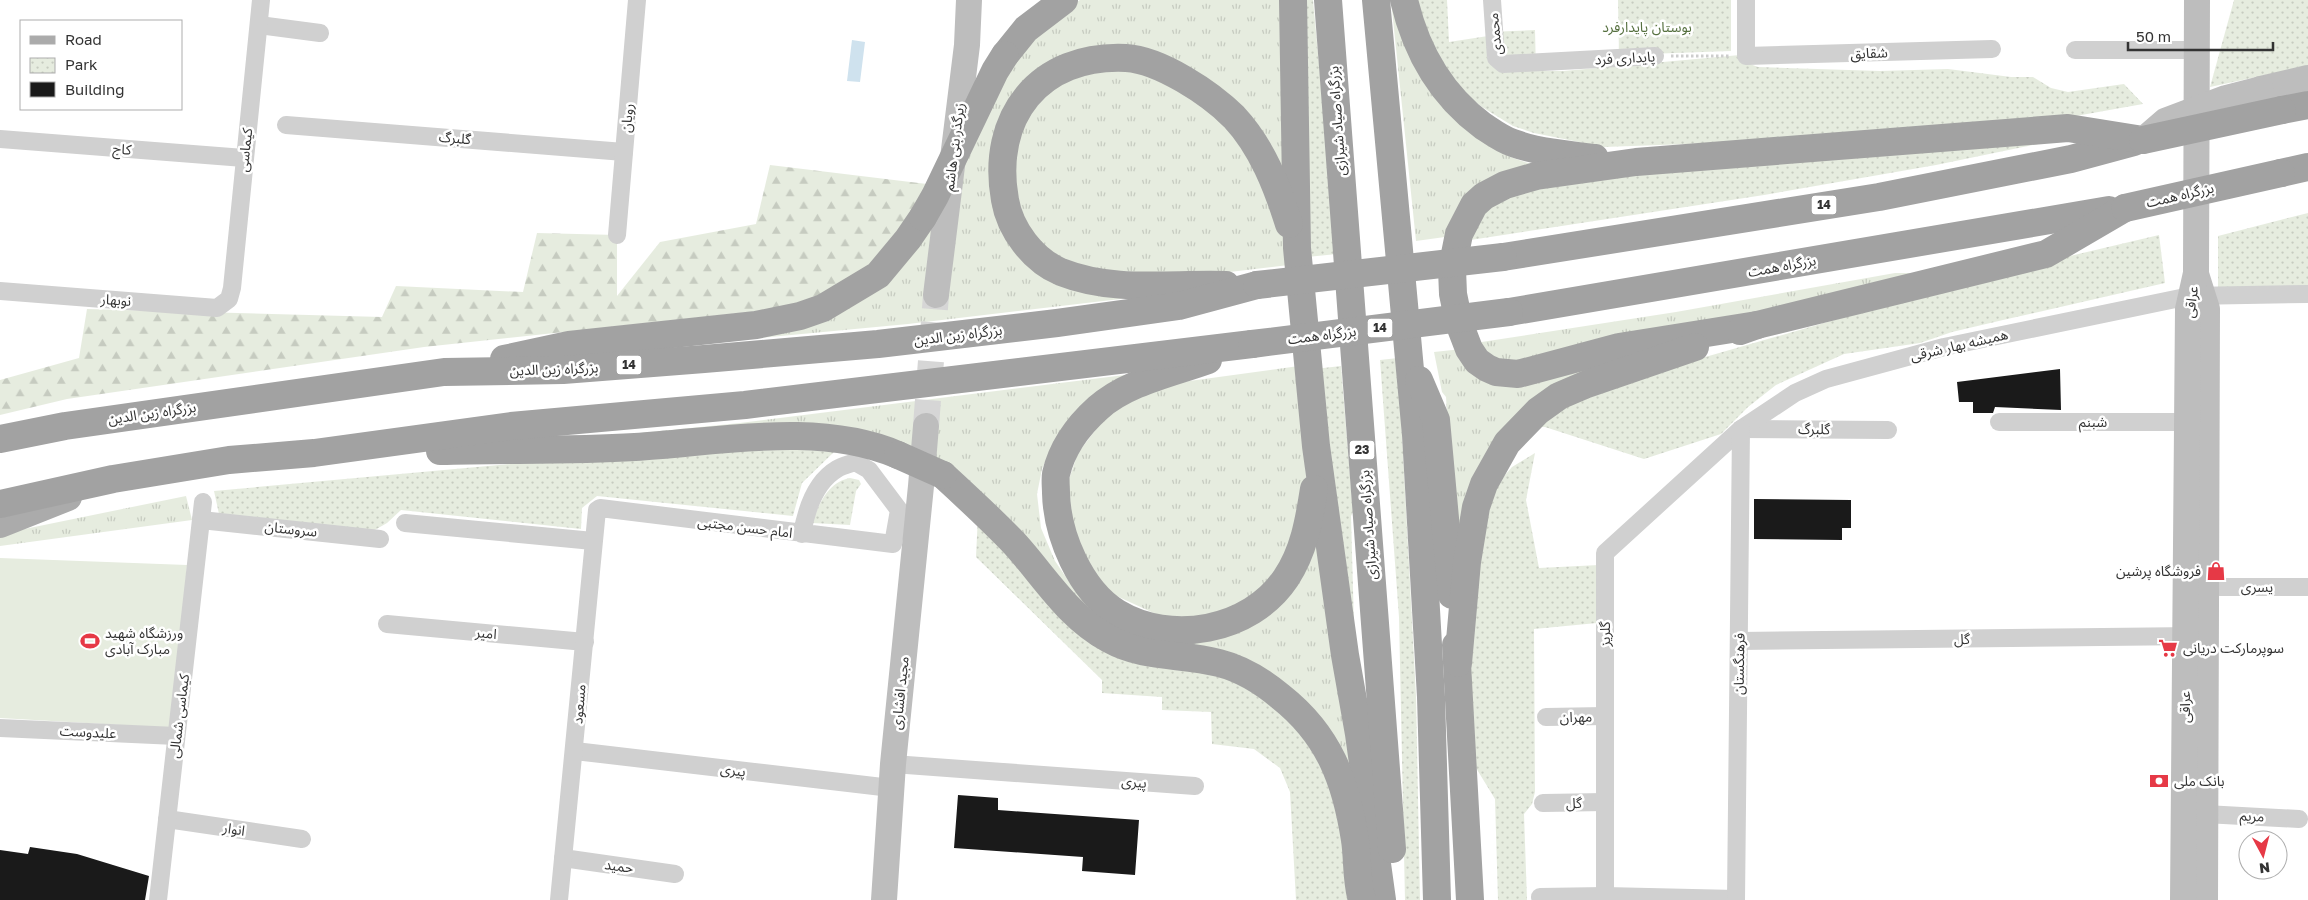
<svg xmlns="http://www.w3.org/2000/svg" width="2308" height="900" font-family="'Golos Text','Noto Sans Arabic',sans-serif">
<defs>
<pattern id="grass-tufts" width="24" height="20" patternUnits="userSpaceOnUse" patternTransform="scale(1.25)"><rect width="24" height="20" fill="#e6ecdf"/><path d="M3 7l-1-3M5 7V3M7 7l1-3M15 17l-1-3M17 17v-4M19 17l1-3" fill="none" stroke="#c6cbc0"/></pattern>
<pattern id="forest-firs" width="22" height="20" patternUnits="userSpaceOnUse" patternTransform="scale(1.25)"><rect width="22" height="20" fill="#e6ecdf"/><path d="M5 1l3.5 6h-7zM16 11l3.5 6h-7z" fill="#c6cbc0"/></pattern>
<pattern id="park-dots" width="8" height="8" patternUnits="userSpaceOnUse" patternTransform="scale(1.25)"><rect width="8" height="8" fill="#e6ecdf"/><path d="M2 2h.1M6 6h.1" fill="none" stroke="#c6cbc0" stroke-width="1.8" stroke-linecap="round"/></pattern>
</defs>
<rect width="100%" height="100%" fill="#fff"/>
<g fill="url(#grass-tufts)">
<path d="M 1080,0 L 1286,0 L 1287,201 L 1249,126 L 1100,52 L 1002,129 L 1025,249 L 1180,292 L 908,324 L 739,340 L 835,310 L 1050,17 Z"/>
<path d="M 1391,0 L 1469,130 C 1490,149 1511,159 1539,166 L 1452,236 L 1416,241 Z"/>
<path d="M 1120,67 L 1175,82 L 1239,139 L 1278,207 L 1289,265 L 1204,275 L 1064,269 L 1022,223 L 1011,168 L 1023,121 L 1063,78 Z"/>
<path d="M 1895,273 L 1914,273 L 1891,282 L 1507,368 L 1475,343 L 1676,312 Z"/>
<path d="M 1462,349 L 1478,370 L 1611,356 L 1529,406 L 1458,584 L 1446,397 L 1442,392 L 1434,352 Z"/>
<path d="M 1299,366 L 1307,490 L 1294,548 L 1251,601 L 1199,619 L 1160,616 L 1108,592 L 1085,561 L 1071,530 L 1068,482 L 1078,453 L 1106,416 L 1160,385 Z"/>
<path d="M 1157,371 L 1053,444 L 1042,469 L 1037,494 L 1041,528 L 1055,561 L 1072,586 L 1094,606 L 1240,626 L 1317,512 L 1353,745 L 1351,793 L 1097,624 L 910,451 L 621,435 L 740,423 Z"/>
<path d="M 186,496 L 192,520 L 0,546 L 0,534 Z"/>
</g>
<path fill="url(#forest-firs)" d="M 770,165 L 927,184 L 879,264 L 797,307 L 424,347 L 67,399 L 0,415 L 0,380 L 79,358 L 87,309 L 382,317 L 396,286 L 523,292 L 537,233 L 617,235 L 617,296 L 660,242 L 756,224 Z"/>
<g fill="url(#park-dots)">
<path d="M 1302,0 L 1313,0 L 1337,254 L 1307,257 Z"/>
<path d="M 1410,0 L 1447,0 L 1449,42 L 1488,36 L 1488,32 L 1535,30 L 1536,71 L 1564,71 L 1740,55 L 1750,64 L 1758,67 L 1880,71 L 1948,69 L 2011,77 L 2033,77 L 2051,88 L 2068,92 L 2124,84 L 2143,104 L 2048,121 L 1743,142 L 1604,147 L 1534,133 L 1513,126 L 1482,107 L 1454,85 Z"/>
<path d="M 1618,0 L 1731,0 L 1731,51 L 1619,55 Z"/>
<path d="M 2234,0 L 2308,0 L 2308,66 L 2210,87 Z"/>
<path d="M 2077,136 L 1936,165 L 1764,195 L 1464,241 L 1473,218 L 1520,184 Z"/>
<path d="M 2308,213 L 2308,287 L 2218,290 L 2218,236 Z"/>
<path d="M 2159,235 L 2165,283 L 2003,320 L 1952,332 L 1920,343 L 1844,354 L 1776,385 L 1748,407 L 1721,434 L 1644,459 L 1545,427 L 1530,427 L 1545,414 L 1674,366 L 1998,273 Z"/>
<path d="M 1398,358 L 1416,696 L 1420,900 L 1405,900 L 1399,617 L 1380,360 Z"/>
<path d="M 1341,366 L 1353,512 L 1351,516 L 1355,663 L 1315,369 Z"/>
<path d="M 811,444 L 834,452 L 802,483 L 793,516 L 597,496 L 582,508 L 581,529 L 401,510 L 387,523 L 373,531 L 219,514 L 214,491 L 544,461 Z"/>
<path d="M 1535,453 L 1526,500 L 1539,568 L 1599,565 L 1597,623 L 1534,629 L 1535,792 L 1532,804 L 1524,814 L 1527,900 L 1498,900 L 1495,799 L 1473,763 L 1470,673 L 1472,609 L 1491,491 L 1512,467 Z"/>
<path d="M 850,478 L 859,480 L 861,484 L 856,491 L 850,525 L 812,523 C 819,504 828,482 850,478 Z"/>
<path d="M 978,515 L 1036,582 L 1195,666 L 1274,699 L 1334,777 L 1354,900 L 1296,900 L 1290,792 L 1280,768 L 1254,749 L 1212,744 L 1211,712 L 1162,710 L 1162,697 L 1102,693 L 1102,680 L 976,557 Z"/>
</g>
<path fill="#e6ecdf" d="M 0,558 L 187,565 L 173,728 L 0,718 Z"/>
<path fill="#cfe2ee" d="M 852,40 L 865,42 L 860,82 L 847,81 Z"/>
<g fill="#1a1a1a">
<path d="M 2060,369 L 2061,410 L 1995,407 L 1993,413 L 1973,413 L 1973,402 L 1959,402 L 1957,382 Z"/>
<path d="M 1754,499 L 1851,500 L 1851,528 L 1842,528 L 1842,540 L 1754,539 Z"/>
<path d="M 958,795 L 998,798 L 998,810 L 1139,820 L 1135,875 L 1082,871 L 1083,857 L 954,848 Z"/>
<path d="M 30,847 L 77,854 L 149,876 L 145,900 L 0,900 L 0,850 L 28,854 Z"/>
</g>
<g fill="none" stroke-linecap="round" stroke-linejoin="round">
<path stroke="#d6d6d6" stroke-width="26" stroke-dasharray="26 13" stroke-linecap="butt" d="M 926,426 L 936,295"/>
<path stroke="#cdcdcd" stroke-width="3" stroke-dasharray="2.5 2.5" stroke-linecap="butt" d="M 1671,56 L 1730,56"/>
<g stroke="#d0d0d0" stroke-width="18">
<path d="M 1492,0 L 1496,58 L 1503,64 L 1655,56"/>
<path d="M 1746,0 L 1746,56 L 1992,49"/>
<path d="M 259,25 L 320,33"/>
<path d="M 2075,50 L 2196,50"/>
<path d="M 286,125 L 624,152"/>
<path d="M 0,139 L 244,158"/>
<path d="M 617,235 L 637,0"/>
<path d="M 0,291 L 217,308 L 229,299 L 232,288 L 261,0"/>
<path d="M 1999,422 L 2187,422"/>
<path d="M 1741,429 L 1888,430"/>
<path d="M 201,520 L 380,539"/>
<path d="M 405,523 L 593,541"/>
<path d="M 2206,587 L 2308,587"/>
<path d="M 387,624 L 585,642"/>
<path d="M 1739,641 L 2196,636"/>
<path d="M 1546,717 L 1605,716"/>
<path d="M 0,728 L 176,736"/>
<path d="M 575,751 L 891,788"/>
<path d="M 893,764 L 1195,786"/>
<path d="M 1543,803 L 1605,802"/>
<path d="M 2205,814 L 2299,819"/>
<path d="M 167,819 L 302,839"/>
<path d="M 563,858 L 675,874"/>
<path d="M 1540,897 L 1605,896 L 1736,899"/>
<path d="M 158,900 L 203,502"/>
<path d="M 559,900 L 597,510 L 600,508 L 893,544 L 899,510 L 869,470 L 855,462 C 850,464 842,466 837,469 C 815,482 806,511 802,534"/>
<path d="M 1605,900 L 1605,553 L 1741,429 L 1795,393 L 1826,379 L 1944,347 L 2190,296 L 2308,294"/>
<path d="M 1736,900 L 1741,429"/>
</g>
<g stroke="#bdbdbd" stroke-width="26">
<path d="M 2261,89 L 2308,78"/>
<path d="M 2196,274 L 2207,309 L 2205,900"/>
<path d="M 936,295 L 967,45 L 969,0"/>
<path d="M 884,900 L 893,764 L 921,486 L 926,426"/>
<path d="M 2183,900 L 2188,309 L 2196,273 L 2197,0"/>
</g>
<path stroke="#ababab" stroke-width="28" d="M 0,524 L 68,497"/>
<g stroke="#a2a2a2" stroke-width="28">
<path d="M 1293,0 L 1297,248 L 1316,446 L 1345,655 L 1359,734 L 1382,900"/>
<path d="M 1328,0 L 1392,849"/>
<path d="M 1376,0 L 1416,435 L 1431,697 L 1437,900"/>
<path d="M 1404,0 C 1416,51 1441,95 1483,126 C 1492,132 1503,140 1513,143 C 1538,152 1568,155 1595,158"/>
<path d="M 1005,55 L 1026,29 L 1064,0"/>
<path d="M 2282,110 L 2308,105"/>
<path d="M 2281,173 L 2308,167"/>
<path d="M 1503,257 L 1879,197 L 2071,159 L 2134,142"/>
<path d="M 1226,285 C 1171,283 1114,293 1061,272 C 1033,260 1010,230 1005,200 C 990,117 1039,54 1126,58 C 1160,60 1210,93 1234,117 C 1262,147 1277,186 1289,224"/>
<path d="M 1509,312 L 2109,210"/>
<path d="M 1757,325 L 1619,347 L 1518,374 L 1496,372 L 1487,368 L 1477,361 L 1469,349 L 1459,323 L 1453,294 L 1452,269 L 1459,234 L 1474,205 L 1484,196 L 1505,185 L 1536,176 L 1636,162 L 2068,128 L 2143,140"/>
<path d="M 1740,331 L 1757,325 L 2046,254 L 2125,208"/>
<path d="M 504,359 L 569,345 L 756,325 L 800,316 L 823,308 L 878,275 L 908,239 L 923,217"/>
<path d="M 1208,360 C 1172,373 1127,382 1098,408 C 1079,425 1062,448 1056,474 C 1055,479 1056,487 1056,493 C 1057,535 1080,590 1117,613 C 1170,645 1250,632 1286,578 C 1304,551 1309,521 1314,489"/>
<path d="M 1419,380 L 1436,420 L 1452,595"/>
<path d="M 0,439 L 65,426 L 444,372 L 563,370 L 704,359 L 878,344 L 1057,323 L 1179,306 L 1257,285"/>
<path d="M 440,451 C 505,449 570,451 635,447 C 719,442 819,421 898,455"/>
<path d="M 943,475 C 967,497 991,519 1014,543 C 1045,577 1067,616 1109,639 C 1145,659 1181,653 1219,663 C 1243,669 1262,681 1281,697 C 1329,735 1346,781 1355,840 C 1358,860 1356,881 1362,900"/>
<path d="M 0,504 L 113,479 L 229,460 L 314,453 L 511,426 L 745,405 L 1252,344"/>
<path d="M 1456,645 L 1470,900"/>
<path d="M 1458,663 L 1467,562 L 1476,507 L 1484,484 L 1507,443 L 1538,411 L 1559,396 L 1587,384 L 1695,347"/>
</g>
<path stroke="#bdbdbd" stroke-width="26" d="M 2143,140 L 2165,121 L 2226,98 L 2261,89"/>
<g stroke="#a2a2a2" stroke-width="28">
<path d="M 2143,140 L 2282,110"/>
<path d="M 2125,208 L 2281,173"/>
<path d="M 923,217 L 935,196 L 995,71 L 1005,55"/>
<path d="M 1257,285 L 1503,257"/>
<path d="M 1252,344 L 1509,312"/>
<path d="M 898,455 L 943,475"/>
</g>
</g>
<defs>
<g id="shop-bare" transform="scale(1.5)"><path d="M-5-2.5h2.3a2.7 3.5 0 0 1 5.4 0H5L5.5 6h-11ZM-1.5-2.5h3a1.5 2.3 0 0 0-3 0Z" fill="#e63946" stroke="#fff" stroke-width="2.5" paint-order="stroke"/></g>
<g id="stadium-bare" transform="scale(1.5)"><path d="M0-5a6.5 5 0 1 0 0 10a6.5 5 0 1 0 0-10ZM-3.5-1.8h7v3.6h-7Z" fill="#e63946" stroke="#fff" stroke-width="2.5" paint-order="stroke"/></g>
<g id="supermarket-bare" transform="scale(1.5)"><path d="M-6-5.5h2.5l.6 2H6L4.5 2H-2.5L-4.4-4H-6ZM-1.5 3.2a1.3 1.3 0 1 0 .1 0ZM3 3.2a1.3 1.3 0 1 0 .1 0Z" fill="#e63946" stroke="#fff" stroke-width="2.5" paint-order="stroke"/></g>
<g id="bank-bare" transform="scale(1.5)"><path d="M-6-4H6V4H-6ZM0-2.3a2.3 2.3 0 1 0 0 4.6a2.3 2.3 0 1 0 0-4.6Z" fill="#e63946" stroke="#fff" stroke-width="2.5" paint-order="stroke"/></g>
</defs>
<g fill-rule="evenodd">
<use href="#shop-bare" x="2216" y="571"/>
<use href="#stadium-bare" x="90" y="641"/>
<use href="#supermarket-bare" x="2168" y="648"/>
<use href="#bank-bare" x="2159" y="781"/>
</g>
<g text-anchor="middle" stroke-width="5" stroke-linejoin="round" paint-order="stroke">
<g fill="#fff" stroke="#707070" stroke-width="1">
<rect x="1811.5" y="195.5" width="25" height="19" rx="4"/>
<rect x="1367.5" y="318.5" width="25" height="19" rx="4"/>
<rect x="616.5" y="355.5" width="25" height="19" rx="4"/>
<rect x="1349.5" y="440.5" width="25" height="19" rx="4"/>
</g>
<g font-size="12" font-weight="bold" fill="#333">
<text x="1824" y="209">14</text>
<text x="1380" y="332">14</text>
<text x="629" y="369">14</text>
<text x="1362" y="454">23</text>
</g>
<g font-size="14" fill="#56703f" stroke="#fff">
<text x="1647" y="32">بوستان پایدارفرد</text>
</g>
<g font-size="14" fill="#333" stroke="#fff">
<text transform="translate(1495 34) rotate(-96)" y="5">محمدی</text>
<text transform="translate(1869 53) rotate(-2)" y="5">شقایق</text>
<text transform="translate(1625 58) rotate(-3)" y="5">پایداری فرد</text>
<text transform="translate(627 118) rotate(-85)" y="5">رویان</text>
<text transform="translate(1337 121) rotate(-94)" y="5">بزرگراه صیاد شیرازی</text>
<text transform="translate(455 138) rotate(5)" y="5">گلبرگ</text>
<text transform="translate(954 147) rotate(-83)" y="5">زیرگذر بنی هاشم</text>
<text transform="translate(122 149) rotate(5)" y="5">کاج</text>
<text transform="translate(245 150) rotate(-84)" y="5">کیماسی</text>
<text transform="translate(2180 195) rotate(-13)" y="5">بزرگراه همت</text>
<text transform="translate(1782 266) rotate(-10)" y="5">بزرگراه همت</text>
<text transform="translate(116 300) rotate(4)" y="5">نوبهار</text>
<text transform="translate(2191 302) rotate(-82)" y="5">عراقی</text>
<text transform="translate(958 335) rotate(-7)" y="5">بزرگراه زین الدین</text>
<text transform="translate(1322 335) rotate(-7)" y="5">بزرگراه همت</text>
<text transform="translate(1959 345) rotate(-13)" y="5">همیشه بهار شرقی</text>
<text transform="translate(554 369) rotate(-2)" y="5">بزرگراه زین الدین</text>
<text transform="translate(152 413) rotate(-8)" y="5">بزرگراه زین الدین</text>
<text x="2093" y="427">شبنم</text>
<text transform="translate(1814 429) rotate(1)" y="5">گلبرگ</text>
<text transform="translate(1368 525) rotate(-94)" y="5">بزرگراه صیاد شیرازی</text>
<text transform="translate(745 527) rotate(7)" y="5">امام حسن مجتبی</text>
<text transform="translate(291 529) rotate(6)" y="5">سروستان</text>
<text x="2257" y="592">یسری</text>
<text transform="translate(486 633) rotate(5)" y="5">امیر</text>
<text transform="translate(1605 634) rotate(-90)" y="5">گلریز</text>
<text transform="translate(1962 639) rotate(-1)" y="5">گل</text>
<text transform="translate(1739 664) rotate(-89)" y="5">فرهنگستان</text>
<text transform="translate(900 693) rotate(-84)" y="5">مجید افشاری</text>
<text transform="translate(579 704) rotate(-85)" y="5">مسعود</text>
<text transform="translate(2185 707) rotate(-90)" y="5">عراقی</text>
<text transform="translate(179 716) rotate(-83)" y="5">کیماسی شمالی</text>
<text transform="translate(1576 717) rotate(-1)" y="5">مهران</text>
<text transform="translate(88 732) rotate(3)" y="5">علیدوست</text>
<text transform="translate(733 770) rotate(7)" y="5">پیری</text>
<text transform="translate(1134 782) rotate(4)" y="5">پیری</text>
<text transform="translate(1574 803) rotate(-1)" y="5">گل</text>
<text transform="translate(2252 816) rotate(3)" y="5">مریم</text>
<text transform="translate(234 829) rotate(9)" y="5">انوار</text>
<text transform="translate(619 866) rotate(8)" y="5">حمید</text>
</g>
<g font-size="14" fill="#333" stroke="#fff" text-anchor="start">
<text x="2201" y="576" text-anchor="end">فروشگاه پرشین</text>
<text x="105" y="638">ورزشگاه شهید<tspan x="105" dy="16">مبارک آبادی</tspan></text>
<text x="2183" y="653">سوپرمارکت دریانی</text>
<text x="2174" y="786">بانک ملی</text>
</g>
</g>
<rect x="20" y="20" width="162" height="90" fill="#ffffff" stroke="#adadad"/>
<rect x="30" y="36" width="25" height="8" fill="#ababab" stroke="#adadad"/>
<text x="65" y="45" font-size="15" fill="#333333">Road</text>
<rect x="30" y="58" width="25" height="15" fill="url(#park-dots)" stroke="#adadad"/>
<text x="65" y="70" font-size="15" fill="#333333">Park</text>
<rect x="30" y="82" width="25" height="15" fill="#1a1a1a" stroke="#adadad"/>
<text x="65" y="95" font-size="15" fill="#333333">Building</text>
<g transform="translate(2263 855) rotate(173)"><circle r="24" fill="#ffffff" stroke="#adadad"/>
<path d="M0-4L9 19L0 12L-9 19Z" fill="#e63946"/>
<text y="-8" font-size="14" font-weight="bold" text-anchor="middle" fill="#333333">N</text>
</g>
<path d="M2128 42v8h145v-8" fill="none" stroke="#333333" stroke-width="2.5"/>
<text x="2136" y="42" font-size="15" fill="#333333" stroke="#ffffff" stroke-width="4" paint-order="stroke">50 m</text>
</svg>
